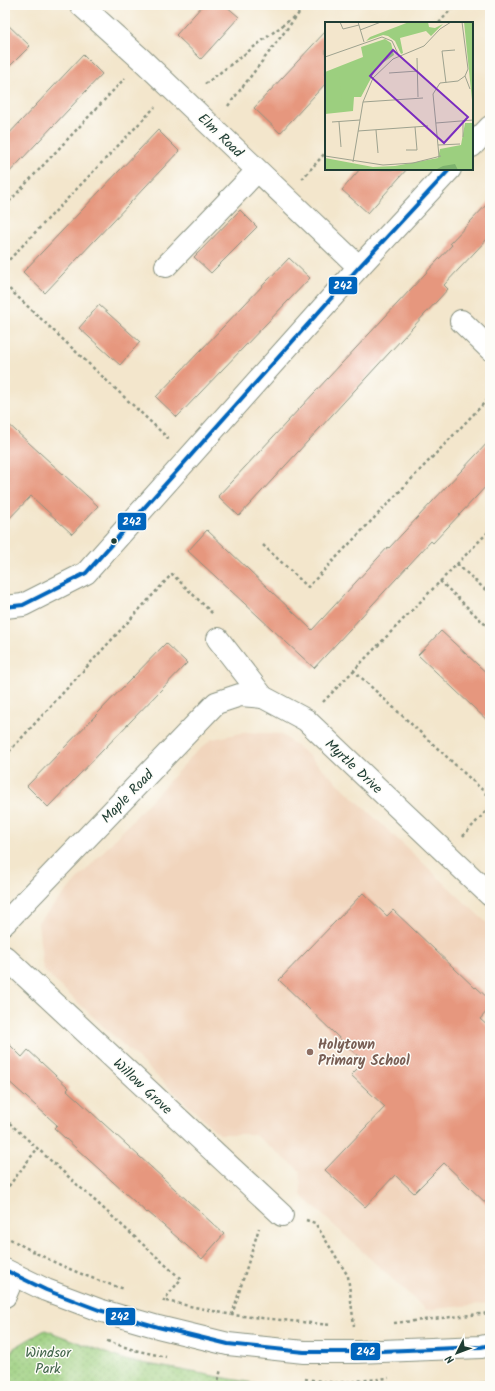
<svg xmlns="http://www.w3.org/2000/svg" width="495" height="1391" font-family="Kalam,sans-serif">
<defs>
<pattern id="grass-dots" width="8" height="8" patternUnits="userSpaceOnUse"><rect width="8" height="8" fill="#9ccf7f"/><path d="M2 2h.1M6 6h.1" fill="none" stroke="#7fa969" stroke-width="1.8" stroke-linecap="round"/></pattern>
</defs>
<rect width="100%" height="100%" fill="#fdfcf7"/>
<filter id="ink" filterUnits="userSpaceOnUse"><feTurbulence type="fractalNoise" baseFrequency=".025" numOctaves="2"/><feDisplacementMap in="SourceGraphic" scale="8" xChannelSelector="R" yChannelSelector="G"/><feConvolveMatrix kernelMatrix="1 2 1 2 8 2 1 2 1" color-interpolation-filters="sRGB"/></filter>
<filter id="wash" filterUnits="userSpaceOnUse"><feTurbulence type="fractalNoise" baseFrequency=".012" numOctaves="4" result="noise"/><feDisplacementMap in="SourceGraphic" scale="16" xChannelSelector="R" yChannelSelector="G"/><feGaussianBlur stdDeviation="0.9" result="paint"/><feColorMatrix in="noise" values="0 0 0 0 0 0 0 0 0 0 0 0 0 0 0 0 0 1.4 0 .05"/><feComposite in="paint" operator="in"/></filter>
<g filter="url(#wash)">
<rect width="100%" height="100%" fill="#f3e6cc"/>
<path fill="#f1d5bd" d="M 247,732 L 281,734 L 308,755 L 490,926 L 490,1303 L 426,1310 L 301,1195 L 300,1171 L 254,1134 L 219,1134 L 43,970 L 38,922 L 192,756 L 212,739 Z"/>
<g fill="url(#grass-dots)" stroke="#5e865a">
<path d="M 45,1330 L 125,1360 L 270,1386 L 5,1386 L 5,1368 L 14,1348 Z"/>
<path d="M 490,1380 L 490,1386 L 438,1386 Z"/>
</g>
<g id="blocks">
<g fill="#e6977e">
<path d="M 203,5 L 225,5 L 239,17 L 201,59 L 176,35 Z"/>
<path d="M 5,22 L 30,46 L 5,71 Z"/>
<path d="M 326,31 L 326,83 L 280,133 L 254,108 Z"/>
<path d="M 83,55 L 102,74 L 5,177 L 5,138 Z"/>
<path d="M 158,130 L 179,151 L 45,293 L 23,272 Z"/>
<path d="M 360,169 L 407,169 L 368,213 L 342,190 Z"/>
<path d="M 490,201 L 490,236 L 444,285 L 448,289 L 239,516 L 218,496 L 452,245 L 450,243 Z"/>
<path d="M 240,210 L 257,227 L 211,273 L 194,257 Z"/>
<path d="M 289,258 L 310,278 L 177,417 L 156,397 Z"/>
<path d="M 99,305 L 140,342 L 120,365 L 79,328 Z"/>
<path d="M 5,421 L 98,506 L 72,534 L 31,496 L 5,523 Z"/>
<path d="M 490,440 L 490,482 L 433,543 L 431,541 L 314,668 L 188,551 L 207,530 L 312,630 L 388,547 L 389,548 Z"/>
<path d="M 441,631 L 490,676 L 490,723 L 418,655 Z"/>
<path d="M 166,643 L 187,663 L 48,807 L 27,786 Z"/>
<path d="M 363,893 L 387,916 L 393,910 L 475,988 L 476,987 L 490,1000 L 490,1008 L 480,1019 L 490,1028 L 490,1207 L 444,1163 L 414,1193 L 395,1175 L 365,1207 L 325,1170 L 385,1107 L 351,1075 L 364,1062 L 279,980 Z"/>
<path d="M 5,1040 L 22,1057 L 28,1050 L 69,1088 L 67,1090 L 224,1234 L 202,1259 L 148,1212 L 147,1213 L 54,1128 L 57,1125 L 5,1078 Z"/>
</g>
</g>
</g>
<g filter="url(#ink)">
<use href="#blocks" fill-opacity="0" stroke="#899280" stroke-width="1"/>
<g fill="none" stroke-linecap="round" stroke-linejoin="round">
<g stroke="#899280" stroke-width="24">
<g id="minor">
<path d="M 81,5 L 142,60 L 359,267"/>
<path d="M 472,146 L 490,127"/>
<path d="M 166,266 L 257,171"/>
<path d="M 461,321 L 490,349"/>
<path d="M 5,607 L 23,605 L 86,573 L 359,267 L 450,169"/>
<path d="M 218,639 L 263,697 L 306,720 L 490,895"/>
<path d="M 5,923 L 216,703 L 240,695 L 263,697"/>
<path d="M 5,957 L 282,1215"/>
<path d="M 5,1270 L 46,1290 L 99,1310 L 158,1327 L 228,1344 L 304,1352 L 357,1352 L 481,1347 L 490,1345"/>
<path d="M 5,1296 L 14,1275"/>
</g>
</g>
<g stroke="#899280" stroke-width="2.5" stroke-dasharray="3 3" stroke-linecap="butt">
<path d="M 439,23 L 455,5"/>
<path d="M 205,84 L 295,16"/>
<path d="M 228,106 L 299,13 L 308,5"/>
<path d="M 302,179 L 326,152"/>
<path d="M 5,206 L 125,78"/>
<path d="M 5,264 L 155,107"/>
<path d="M 5,285 L 171,441"/>
<path d="M 263,545 L 308,587 L 490,397"/>
<path d="M 457,564 L 490,594"/>
<path d="M 440,581 L 490,629"/>
<path d="M 353,670 L 490,797"/>
<path d="M 323,702 L 490,530"/>
<path d="M 5,756 L 172,574 L 213,614"/>
<path d="M 463,836 L 490,807"/>
<path d="M 5,1119 L 181,1279 L 164,1300 L 163,1303"/>
<path d="M 5,1191 L 37,1149"/>
<path d="M 306,1220 L 315,1223 L 348,1276 L 354,1326"/>
<path d="M 5,1236 C 43,1258 83,1277 125,1289"/>
<path d="M 166,1301 L 232,1315 L 331,1325"/>
<path d="M 232,1315 L 259,1228"/>
<path d="M 394,1323 L 490,1313"/>
<path d="M 107,1341 L 134,1350 L 166,1357"/>
<path d="M 305,1379 L 336,1383 L 389,1378"/>
<path d="M 217,1386 L 221,1369"/>
</g>
<use href="#minor" stroke="#fff" stroke-width="22"/>
<g stroke="#fdfcf7" stroke-width="7">
<g id="bus-1">
<path d="M 5,607 L 23,605 L 86,573 L 359,267 L 450,169"/>
<path d="M 5,1270 L 46,1290 L 99,1310 L 158,1327 L 228,1344 L 304,1352 L 357,1352 L 481,1347 L 490,1345"/>
</g>
</g>
<use href="#bus-1" stroke="#0065bd" stroke-width="4"/>
</g>
</g>
<circle fill="#1f3d34" stroke="#fdfcf7" stroke-width="1.5" cx="114" cy="541" r="3.5"/>
<circle fill="#8d6e63" stroke="#fdfcf7" stroke-width="1.5" cx="310" cy="1052" r="4"/>
<g text-anchor="middle" stroke-width="3" stroke-linejoin="round" paint-order="stroke">
<g font-size="14" fill="#1f3d34" stroke="#fdfcf7">
<text transform="translate(221 135) rotate(44)" y="5">Elm Road</text>
<text transform="translate(354 766) rotate(43)" y="5">Myrtle Drive</text>
<text transform="translate(127 796) rotate(-46)" y="5">Maple Road</text>
<text transform="translate(143 1086) rotate(43)" y="5">Willow Grove</text>
</g>
<g font-size="14" font-weight="bold" fill="#785e54" stroke="#fdfcf7" text-anchor="start">
<text x="318" y="1049">Holytown<tspan x="318" dy="16">Primary School</tspan></text>
</g>
<g font-size="14" fill="#3e6247" stroke="#fdfcf7">
<text x="48" y="1357">Windsor<tspan x="48" dy="16">Park</tspan></text>
</g>
</g>
<g transform="translate(325 22)">
<rect width="148" height="148" fill="#f3e6cc"/>
<path d="M 84,0 L 103,0 L 104,5 L 110,6 L 118,2 L 106,14 L 101,9 L 75,16 L 78,31 L 76,32 L 70,19 L 63,14 L 58,13 L 41,19 L 45,15 ZM 139,0 L 148,0 L 148,78 L 147,78 ZM 60,17 L 66,21 L 69,33 L 52,45 L 36,75 L 29,75 L 28,89 L 0,92 L 0,50 L 38,35 L 36,25 ZM 140,101 L 148,101 L 148,148 L 0,148 L 0,136 L 48,145 L 70,144 L 113,136 L 115,127 L 136,123 Z" fill="#9ccf7f"/>
<path d="M 130,142 L 133,148 L 110,148 L 118,144 Z" fill="#7db26e"/>
<path d="M 14,53 L 17,79 L 3,80 L 0,63 L 0,78 L 0,55 Z" fill="#9ccf7f"/>
<path fill="none" stroke="#9ea28f" stroke-width="1" d="M 15,0 L 18,7 L 34,3M 33,0 L 39,20M 35,8 L 56,0M 0,35 L 57,15 L 67,19 L 74,34M 92,36 L 93,75M 64,51 L 93,49M 140,54 L 145,67M 121,61 L 117,29 L 130,28M 38,80 L 98,76M 7,100 L 35,98M 14,100 L 16,125M 111,101 L 148,98M 51,108 L 53,131M 33,109 L 103,104M 138,115 L 138,99M 113,123 L 135,122M 81,128 L 92,128 L 90,105M 0,134 L 58,143 L 88,141 L 116,134M 114,134 L 108,72 L 115,61 L 133,59 L 140,54 L 143,47 L 137,0M 28,140 L 38,80 L 48,56 L 68,37 L 99,24 L 115,7 L 126,0"/>
<path fill="#7b2cbf" fill-opacity="0.15" stroke="#7b2cbf" stroke-width="2" d="M 68,28 L 143,95 L 119,121 L 45,54 Z"/>
<rect width="148" height="148" fill="none" stroke="#1f3d34" stroke-width="2"/>
</g>
<g stroke="#fdfcf7" stroke-width="1.5">
<rect x="328" y="276" width="30" height="19" rx="4" fill="#0065bd"/>
<rect x="117" y="512" width="30" height="19" rx="4" fill="#0065bd"/>
<rect x="105" y="1307" width="31" height="19" rx="4" fill="#0065bd"/>
<rect x="350" y="1342" width="31" height="19" rx="4" fill="#0065bd"/>
</g>
<g font-size="11" text-anchor="middle" font-weight="bold" fill="#fff">
<text x="343" y="289">242</text>
<text x="132" y="525">242</text>
<text x="120" y="1320">242</text>
<text x="366" y="1355">242</text>
</g>
<rect width="495" height="1391" fill="none" stroke="#fdfcf7" stroke-width="20"/>
<g transform="translate(457 1353) rotate(228)" stroke="#fdfcf7" stroke-width="3" paint-order="stroke">
<path d="M0-3L7 15L0 10L-7 15Z" fill="#1f3d34"/>
<text y="-6" font-size="11" font-weight="bold" text-anchor="middle" fill="#1f3d34">N</text>
</g>
</svg>
